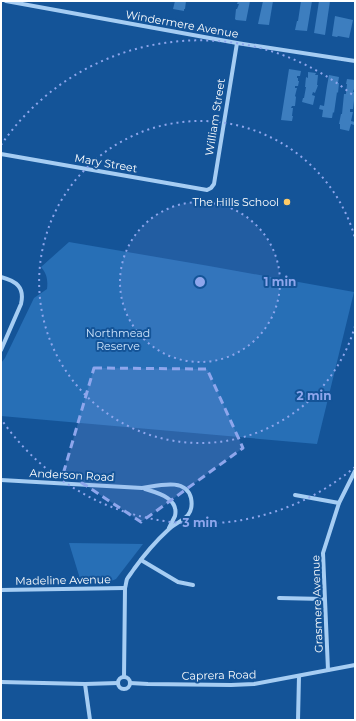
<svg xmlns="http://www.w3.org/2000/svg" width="356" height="721" font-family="Montserrat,sans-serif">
<rect width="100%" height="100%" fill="#145498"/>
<g fill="#276fb6">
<path d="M 69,242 L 209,266 L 354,292 L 317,444 L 1,416 L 1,363 L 5,358 L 34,298 L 47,289 C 48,280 47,274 41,267 Z"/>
<path d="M 69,543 L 143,544 L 116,579 L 109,582 L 81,582 Z"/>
</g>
<g fill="#3d7ebf">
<path d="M 175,1 L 186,1 L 185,9 L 184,9 L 184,11 L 173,9 Z"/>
<path d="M 238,1 L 250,1 L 246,21 L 236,20 L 235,19 L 236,9 L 237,9 L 239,4 L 237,4 Z"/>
<path d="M 263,1 L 273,1 L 269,25 L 258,24 Z"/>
<path d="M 301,1 L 312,1 L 307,31 L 295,30 L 297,21 L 298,21 Z"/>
<path d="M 319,1 L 330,1 L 325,35 L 314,33 Z"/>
<path d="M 335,16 L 353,20 L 349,38 L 338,36 L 337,37 L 332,36 Z"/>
<path d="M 289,69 L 301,71 L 300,76 L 297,76 L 297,78 L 298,78 L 298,81 L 299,81 L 298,86 L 295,86 L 295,88 L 297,88 L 295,96 L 296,97 L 295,106 L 292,106 L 291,108 L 293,108 L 292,116 L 293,116 L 292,121 L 291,121 L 281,120 Z"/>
<path d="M 308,72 L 316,73 L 315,75 L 318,75 L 317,85 L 318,85 L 317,88 L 315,93 L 313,92 L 312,95 L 315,96 L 313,105 L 302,102 L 303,98 L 304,98 L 306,87 L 305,87 L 306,77 L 308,78 Z"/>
<path d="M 329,75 L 339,77 L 338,83 L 339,83 L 338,93 L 337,92 L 334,113 L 333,112 L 332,118 L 330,118 L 322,117 L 323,110 L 319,109 L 320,105 L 324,106 L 327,86 Z"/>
<path d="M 347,79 L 355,80 L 355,89 L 354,89 L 353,92 L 355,92 L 353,109 L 350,109 L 350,112 L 353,112 L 351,121 L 355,122 L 354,125 L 351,124 L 349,131 L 340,129 L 340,124 L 339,124 L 341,114 L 342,114 L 344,94 L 346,94 L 347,84 L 346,84 Z"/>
</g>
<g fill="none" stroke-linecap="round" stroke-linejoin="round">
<g stroke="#a6cdf3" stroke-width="4">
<path d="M 6,1 L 237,43 L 355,61"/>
<path d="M 1,154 L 207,190 L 211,188 L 214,184 L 237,43"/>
<path d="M 1,277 C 16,281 25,287 21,304 L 1,350"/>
<path d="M 1,480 L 142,488 C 157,486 186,477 191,498 C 192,503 192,510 188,515 C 183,521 174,524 168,530 C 156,541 144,555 134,569 C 132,572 129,576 127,579 C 126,582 126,585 125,588 L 124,677"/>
<path d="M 145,489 C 158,493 179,498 175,516 C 173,520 171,524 169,528"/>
<path d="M 295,495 L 339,503"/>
<path d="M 141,560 L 178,582 L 193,585"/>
<path d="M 1,590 L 125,588"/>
<path d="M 279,598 L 324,599"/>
<path d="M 328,670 L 323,553 L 339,503 L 355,471"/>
<circle cx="124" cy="683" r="6"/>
<path d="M 1,682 L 85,684 L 118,683"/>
<path d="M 130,683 L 148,684 L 231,685 L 254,684 L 355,665"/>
<path d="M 85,684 L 90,720"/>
<path d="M 298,720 L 299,676"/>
</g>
</g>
<path fill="#8ea6ec" fill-opacity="0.2" stroke="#8ea6ec" stroke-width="3" stroke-dasharray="8 5" stroke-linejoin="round" d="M 94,368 L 207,369 L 243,448 L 141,522 L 64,471 Z"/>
<circle cx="200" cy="282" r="80" fill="#8ea6ec" fill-opacity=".12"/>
<g fill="none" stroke="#8ea6ec" stroke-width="2" stroke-dasharray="2 4">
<circle cx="200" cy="282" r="80"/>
<path d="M355 326A161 161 0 1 1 355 238"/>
<path d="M355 467A241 241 0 0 1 1 419M1 145A241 241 0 0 1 355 97"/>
</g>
<circle fill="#ffcb67" stroke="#145498" stroke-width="1.5" cx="287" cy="202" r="4"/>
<g text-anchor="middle" stroke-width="4" stroke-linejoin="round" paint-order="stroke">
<g font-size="11" fill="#fff" stroke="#145498">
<text transform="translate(182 24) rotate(10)" y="4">Windermere Avenue</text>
<text transform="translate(215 117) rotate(-81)" y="4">William Street</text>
<text transform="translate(106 163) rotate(10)" y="4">Mary Street</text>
<text transform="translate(72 475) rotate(3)" y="4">Anderson Road</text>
<text transform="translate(63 580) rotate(-1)" y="4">Madeline Avenue</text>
<text transform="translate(317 604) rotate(-92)" y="4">Grasmere Avenue</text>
<text transform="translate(219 675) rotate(-1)" y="4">Caprera Road</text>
</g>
<g font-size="11" fill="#fff" stroke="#145498" text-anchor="end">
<text x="279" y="206">The Hills School</text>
</g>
<g font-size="11" fill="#cee5fd" stroke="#145498">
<text x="118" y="337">Northmead<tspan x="118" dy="13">Reserve</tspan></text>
</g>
</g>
<circle cx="200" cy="282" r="6" fill="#8ea6ec" stroke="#145498" stroke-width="2"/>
<g font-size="12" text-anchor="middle" font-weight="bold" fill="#8ea6ec" stroke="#145498" stroke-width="4" stroke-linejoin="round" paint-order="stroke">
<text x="280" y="286">1 min</text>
<text x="314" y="400">2 min</text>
<text x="200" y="527">3 min</text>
</g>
<rect width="356" height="721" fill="none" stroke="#ffffff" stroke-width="4"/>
</svg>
